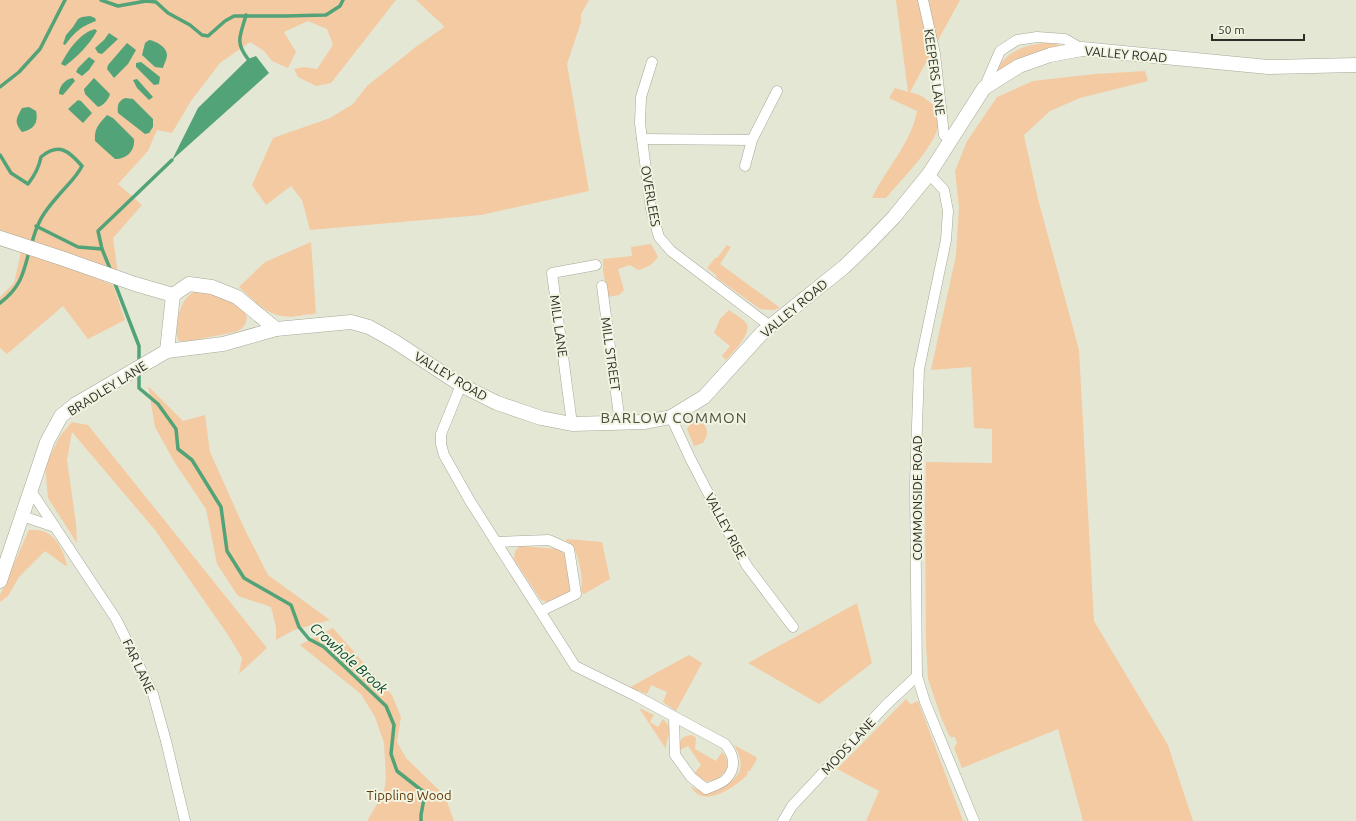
<svg xmlns="http://www.w3.org/2000/svg" width="1356" height="821" font-family="Ubuntu,sans-serif">
<rect width="100%" height="100%" fill="#e5e7d5"/>
<g fill="#f3caa2">
<path d="M 0,0 L 396,0 L 331,83 L 316,86 L 298,77 L 294,69 L 304,67 L 317,69 L 333,45 L 327,29 L 308,21 L 284,32 L 296,52 L 288,68 L 272,61 L 264,51 L 250,42 L 220,63 L 191,101 L 172,133 L 157,130 L 148,151 L 118,184 L 142,205 L 113,238 L 118,274 L 72,254 L 27,241 L 0,230 Z"/>
<path d="M 416,0 L 589,0 L 581,14 L 581,22 L 567,64 L 589,191 L 481,215 L 310,230 L 302,200 L 291,186 L 266,205 L 252,185 L 273,138 L 330,118 L 353,104 L 367,86 L 417,46 L 443,28 L 444,26 Z"/>
<path d="M 896,0 L 960,0 L 910,92 L 922,96 L 936,107 C 937,112 940,117 939,122 C 937,145 901,180 886,198 L 872,198 C 886,168 911,144 917,111 L 889,98 L 895,88 L 908,92 Z"/>
<path d="M 1047,43 L 1060,45 L 1059,47 L 1032,54 L 998,72 L 997,70 C 1006,51 1027,44 1047,43 Z"/>
<path d="M 1145,71 L 1148,81 L 1080,98 L 1050,111 L 1024,135 L 1038,199 L 1079,350 L 1094,621 L 1168,745 L 1193,821 L 1083,821 L 1058,729 L 962,768 L 954,748 L 957,743 L 955,737 L 951,737 L 949,735 L 942,720 L 928,679 L 926,644 L 925,505 L 926,462 L 992,463 L 992,429 L 974,428 L 971,367 L 931,370 L 956,255 L 959,207 L 955,171 L 967,141 L 997,97 L 1033,81 L 1095,74 Z"/>
<path d="M 311,242 L 316,313 C 312,315 308,314 304,315 C 272,322 261,307 239,287 L 265,262 Z"/>
<path d="M 651,244 L 658,257 C 653,264 647,268 638,270 L 630,265 L 618,269 L 624,290 L 619,295 L 608,297 L 603,270 L 603,259 L 632,256 L 631,247 Z"/>
<path d="M 727,245 L 731,247 L 720,264 L 779,307 L 779,308 L 774,310 L 760,309 L 717,278 L 716,275 L 707,268 L 716,257 L 717,258 Z"/>
<path d="M 21,252 L 36,255 L 113,285 L 125,320 L 88,339 L 63,306 L 7,354 L 0,348 L 0,297 L 14,283 Z"/>
<path d="M 194,292 C 207,291 254,305 246,322 C 244,328 240,330 235,332 L 190,341 L 179,341 L 177,337 C 177,321 178,301 194,292 Z"/>
<path d="M 729,310 C 734,314 744,319 747,324 C 751,335 732,353 726,360 L 722,356 L 730,346 L 714,333 L 720,319 Z"/>
<path d="M 148,386 L 183,421 L 205,415 L 210,452 L 245,530 L 268,575 L 330,620 L 294,630 L 276,640 L 276,627 L 271,607 L 238,596 L 217,564 L 206,509 L 175,463 L 155,427 Z"/>
<path d="M 700,417 C 706,428 711,431 703,443 L 694,446 L 687,429 L 692,422 Z"/>
<path d="M 72,422 L 88,425 L 267,648 L 239,674 L 242,658 L 228,635 L 155,530 L 72,432 L 67,460 L 76,524 L 77,543 L 48,498 L 45,466 L 60,436 Z"/>
<path d="M 29,530 C 34,530 41,530 45,532 C 57,537 66,555 67,567 L 45,551 L 19,577 L 8,596 L 0,602 L 0,595 Z"/>
<path d="M 567,539 L 602,542 L 610,579 L 584,594 L 581,591 C 584,581 579,556 573,547 C 571,544 569,543 566,541 Z"/>
<path d="M 520,546 L 559,549 L 566,556 L 571,589 L 567,593 L 547,602 L 541,600 L 514,559 L 515,551 Z"/>
<path d="M 857,603 L 872,663 L 819,704 L 748,663 Z"/>
<path d="M 333,628 L 392,695 L 401,717 L 397,742 L 406,758 L 445,796 L 454,821 L 367,821 L 384,792 L 386,778 L 384,743 L 375,717 L 361,694 L 300,645 Z"/>
<path d="M 689,655 L 702,663 L 676,711 L 663,702 L 667,692 L 651,685 L 647,694 L 631,688 L 632,686 Z"/>
<path d="M 906,699 L 908,702 L 911,704 L 918,701 L 963,821 L 866,821 L 879,791 L 837,769 Z"/>
<path d="M 639,708 L 654,715 L 650,722 L 658,727 L 663,719 C 676,731 666,736 666,749 Z"/>
<path d="M 692,735 L 696,738 L 695,749 L 716,761 L 722,752 C 735,764 721,783 705,781 C 701,780 697,776 694,774 L 701,765 L 688,746 L 680,750 C 679,740 681,736 692,735 Z"/>
<path d="M 734,745 L 756,757 L 757,759 L 750,771 L 748,771 L 747,773 L 748,774 C 739,784 716,800 702,796 C 697,795 693,790 690,786 C 702,793 711,792 723,786 C 743,776 745,764 734,745 Z"/>
</g>
<g fill="#53a378">
<path d="M 90,16 L 95,18 L 96,21 C 80,27 75,32 65,45 L 63,44 L 66,35 L 73,27 L 78,19 L 82,17 Z"/>
<path d="M 95,29 L 97,31 C 89,45 78,56 65,66 L 61,64 C 68,50 80,33 95,29 Z"/>
<path d="M 109,33 L 118,39 L 102,54 L 98,53 L 95,48 L 104,40 Z"/>
<path d="M 149,40 C 156,41 167,47 167,55 C 167,59 164,64 163,68 L 155,67 L 142,55 L 145,43 Z"/>
<path d="M 127,43 L 136,50 L 128,64 L 114,78 L 107,69 L 108,65 Z"/>
<path d="M 256,56 L 269,73 L 172,160 L 198,108 L 248,59 Z"/>
<path d="M 89,57 L 95,61 L 89,70 L 82,76 L 76,72 L 78,68 Z"/>
<path d="M 141,62 L 160,77 L 159,84 L 154,85 L 136,67 L 136,63 Z"/>
<path d="M 73,78 L 75,81 L 63,95 L 59,94 C 59,86 65,79 73,78 Z"/>
<path d="M 94,78 L 110,94 C 109,99 103,106 98,107 L 85,94 L 84,89 Z"/>
<path d="M 137,79 L 153,97 L 149,100 L 137,88 L 133,80 Z"/>
<path d="M 125,98 L 133,99 L 153,119 L 153,127 L 149,133 L 145,134 L 118,113 C 117,106 118,101 125,98 Z"/>
<path d="M 78,100 L 81,101 L 92,113 L 83,123 L 68,109 Z"/>
<path d="M 29,107 L 36,111 C 39,123 33,130 22,132 C 14,122 16,119 22,108 Z"/>
<path d="M 107,115 L 113,118 L 134,139 C 135,151 127,159 115,159 L 95,141 C 94,128 99,124 107,115 Z"/>
</g>
<g fill="none" stroke-linecap="round" stroke-linejoin="round">
<g stroke="#53a378" stroke-width="3.5">
<path d="M 101,0 L 118,6 L 146,1 L 156,2 L 168,13 L 190,25 L 202,35 L 208,36 L 225,21 L 234,16 L 285,16 L 326,15 L 340,6 L 343,0"/>
<path d="M 246,15 C 241,35 234,41 248,59"/>
<path d="M 0,87 L 19,72 L 40,49 L 65,0"/>
<path d="M 0,155 L 11,173 L 28,184 C 35,175 39,168 41,157 C 59,142 69,151 82,166 C 76,178 66,186 58,196 C 42,214 37,223 31,246"/>
<path d="M 36,226 L 78,247 L 102,249 L 111,271"/>
<path d="M 102,249 L 98,231 L 172,160"/>
<path d="M 114,281 L 139,346 L 139,362"/>
<path d="M 0,303 C 20,288 23,275 29,252"/>
<path d="M 139,370 L 139,388 L 158,404 L 176,429 L 178,449 L 192,460 L 221,507 L 227,551 L 244,578 L 291,605 L 299,627 L 309,639 L 324,647 L 386,706 L 394,725 L 391,754 L 397,771 L 425,793 L 421,815 L 421,821"/>
</g>
<g stroke="#a6a897" stroke-width="11">
<g id="street">
<path d="M 923,0 L 935,54 L 944,135 L 952,140"/>
<path d="M 652,62 L 641,97 L 640,123 L 651,209 L 659,237 L 671,251 L 770,326"/>
<path d="M 984,88 L 1000,51 L 1017,40 L 1037,37 L 1065,39 L 1082,49"/>
<path d="M 642,139 L 752,140 L 777,91"/>
<path d="M 745,166 L 752,140"/>
<path d="M 929,174 L 944,190 L 948,211 L 946,240 L 919,369 L 915,484 L 917,676 L 925,702 L 974,821"/>
<path d="M 602,286 L 620,423"/>
<path d="M 461,385 L 441,434 L 441,444 L 444,455 L 470,501 L 575,666 L 636,696 L 725,744 C 734,755 737,768 726,779 C 722,784 712,786 706,789 L 691,777 L 675,755 L 674,717"/>
<path d="M 671,417 L 690,458 L 735,545 L 747,566 L 793,627"/>
<path d="M 572,424 L 552,273 L 596,265"/>
<path d="M 31,491 L 55,527"/>
<path d="M 22,516 L 55,527 L 116,619 L 153,694 L 166,741 L 185,821"/>
<path d="M 497,542 L 549,540 L 569,549 L 576,594 L 541,611"/>
<path d="M 783,821 L 792,806 L 886,705 L 917,676"/>
</g>
</g>
<g stroke="#a6a897" stroke-width="15">
<g id="secondary">
<path d="M 0,238 L 64,259 L 135,284 L 173,295 L 189,284 L 212,287 L 237,297 L 276,329"/>
<path d="M 167,351 L 173,295"/>
<path d="M 0,581 L 47,442 L 61,416 L 76,404 L 167,351 L 223,344 L 276,329 L 351,322 L 369,327 L 394,341 L 461,385 L 497,403 L 541,418 L 572,424 L 645,422 L 671,417 L 704,397 L 762,333 L 844,267 L 870,242 L 894,217 L 929,174 L 984,88 L 1019,66 L 1050,55 L 1082,49 L 1268,67 L 1356,65"/>
</g>
</g>
<use href="#street" stroke="#fff" stroke-width="10"/>
<use href="#secondary" stroke="#fff" stroke-width="14"/>
</g>
<g text-anchor="middle" stroke-width="4" stroke-linejoin="round" paint-order="stroke">
<g font-size="13" fill="#2d2d26" stroke="#f2f4e2">
<text transform="translate(1126 54) rotate(5)" y="5">VALLEY ROAD</text>
<text transform="translate(935 72) rotate(82)" y="5">KEEPERS LANE</text>
<text transform="translate(651 196) rotate(80)" y="5">OVERLEES</text>
<text transform="translate(794 308) rotate(-40)" y="5">VALLEY ROAD</text>
<text transform="translate(559 326) rotate(82)" y="5">MILL LANE</text>
<text transform="translate(611 354) rotate(82)" y="5">MILL STREET</text>
<text transform="translate(451 376) rotate(31)" y="5">VALLEY ROAD</text>
<text transform="translate(107 388) rotate(-32)" y="5">BRADLEY LANE</text>
<text transform="translate(917 498) rotate(-90)" y="5">COMMONSIDE ROAD</text>
<text transform="translate(726 526) rotate(62)" y="5">VALLEY RISE</text>
<text transform="translate(139 666) rotate(65)" y="5">FAR LANE</text>
<text transform="translate(848 746) rotate(-47)" y="5">MODS LANE</text>
</g>
<g font-size="13" fill="#603a0a" stroke="#f2f4e2">
<text x="409" y="800">Tippling Wood</text>
</g>
<g font-size="14" font-style="italic" fill="#02462a" stroke="#f2f4e2">
<text transform="translate(349 658) rotate(42)" y="5">Crowhole Brook</text>
</g>
<g font-size="15" letter-spacing="1" fill="#4c4e3f" stroke="#f2f4e2">
<text x="674" y="423">BARLOW COMMON</text>
</g>
</g>
<path d="M1212 34v6h92v-6" fill="none" stroke="#2d2d26" stroke-width="2"/>
<text x="1218" y="34" font-size="12" fill="#2d2d26" stroke="#f2f4e2" stroke-width="3" paint-order="stroke">50 m</text>
</svg>
